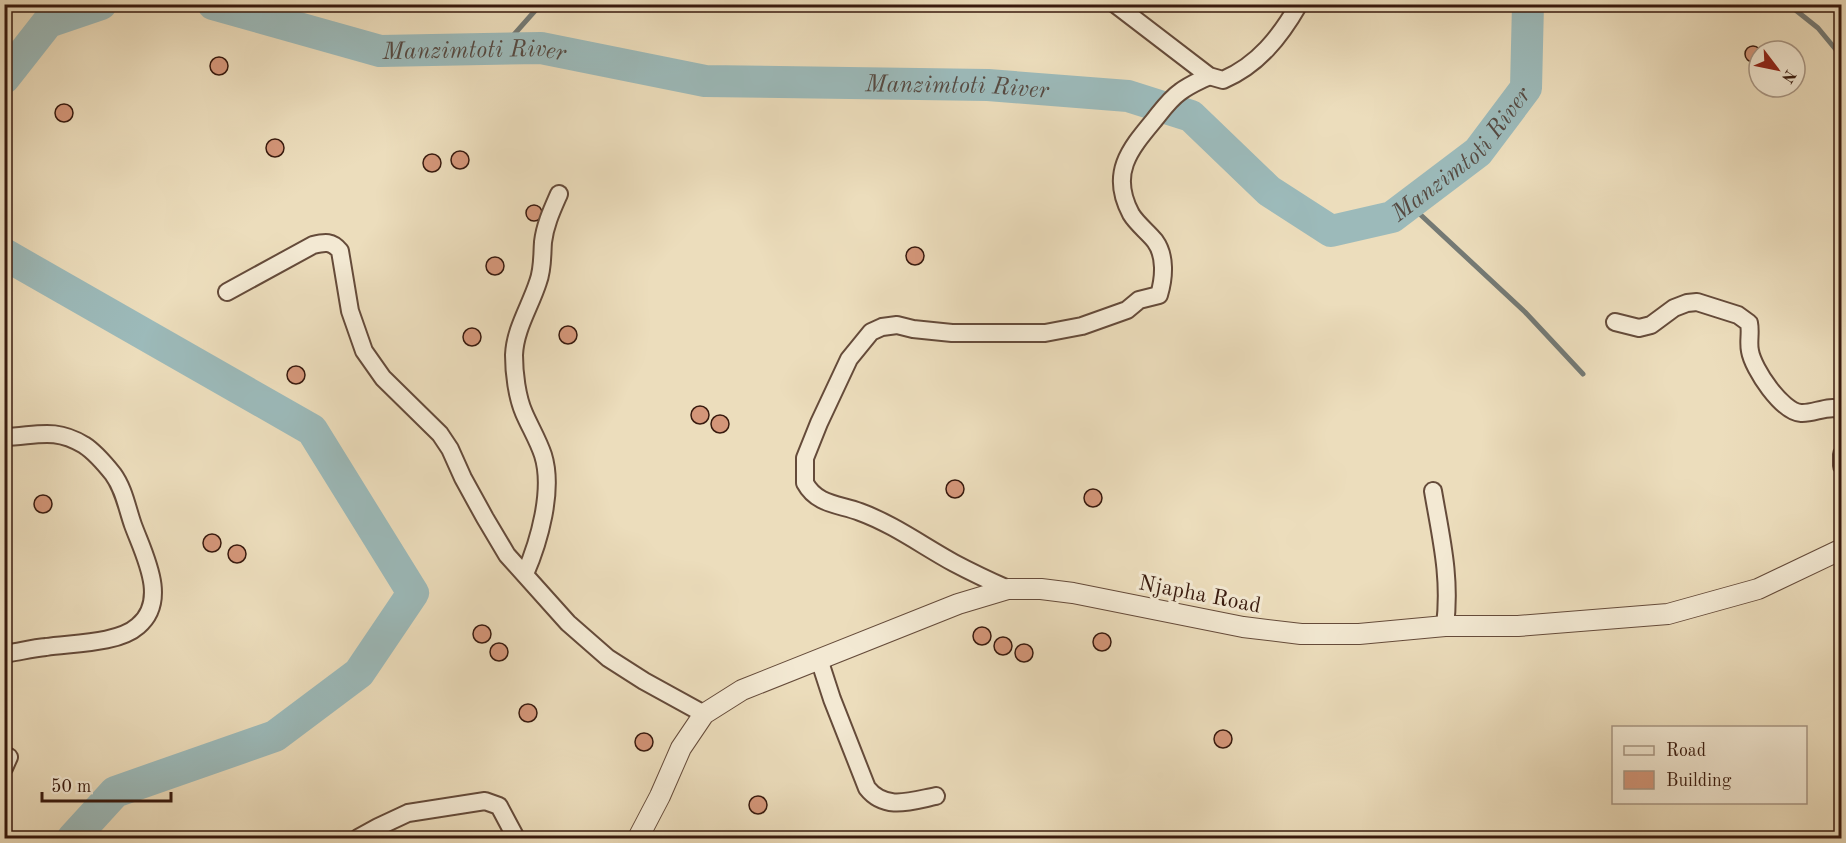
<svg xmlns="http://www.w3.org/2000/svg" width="1846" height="843" font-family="'Old Standard TT',serif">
<rect width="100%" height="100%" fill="#ecddbc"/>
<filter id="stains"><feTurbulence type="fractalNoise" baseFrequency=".00333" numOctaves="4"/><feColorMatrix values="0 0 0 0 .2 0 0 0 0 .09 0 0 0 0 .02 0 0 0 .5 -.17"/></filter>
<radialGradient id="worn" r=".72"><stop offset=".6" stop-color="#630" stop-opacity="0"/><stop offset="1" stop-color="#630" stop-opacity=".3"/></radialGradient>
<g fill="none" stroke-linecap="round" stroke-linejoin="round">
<g stroke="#747a75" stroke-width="5">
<path d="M 1788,4 L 1818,28 L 1842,57"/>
<path d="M 502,48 L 541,4"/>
<path d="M 1409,204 L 1525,312 L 1583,374"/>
</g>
<g stroke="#9cbaba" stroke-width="32">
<path id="s1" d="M 213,4 L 380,51 L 541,48 L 705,81 L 988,85 L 1128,96 L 1191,116 L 1269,191 L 1331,231 L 1392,217 L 1478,152 L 1526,88 L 1528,4"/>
<path d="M 4,78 L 48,22 L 101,4"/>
<path d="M 4,254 L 312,430 L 413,593 L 359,673 L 275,736 L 115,792 L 73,838"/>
</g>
</g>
<g fill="#d49679" stroke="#381a0e" stroke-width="1.5">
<circle cx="1753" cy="54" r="8"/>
<circle cx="219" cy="66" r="9"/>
<circle cx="64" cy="113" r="9"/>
<circle cx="275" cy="148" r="9"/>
<circle cx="460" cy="160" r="9"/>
<circle cx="432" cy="163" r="9"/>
<circle cx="534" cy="213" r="8"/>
<circle cx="915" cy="256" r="9"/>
<circle cx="495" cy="266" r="9"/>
<circle cx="568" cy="335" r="9"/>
<circle cx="472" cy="337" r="9"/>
<circle cx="296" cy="375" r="9"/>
<circle cx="700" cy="415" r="9"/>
<circle cx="720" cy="424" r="9"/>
<circle cx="955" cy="489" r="9"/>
<circle cx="1093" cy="498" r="9"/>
<circle cx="43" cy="504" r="9"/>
<circle cx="212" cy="543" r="9"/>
<circle cx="237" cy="554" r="9"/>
<path d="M 4,547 L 9,550 L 11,555 L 10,560 L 4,564 Z"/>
<circle cx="482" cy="634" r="9"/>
<circle cx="982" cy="636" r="9"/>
<circle cx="1102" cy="642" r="9"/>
<circle cx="1003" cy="646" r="9"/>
<circle cx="499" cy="652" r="9"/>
<circle cx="1024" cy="653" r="9"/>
<circle cx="528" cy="713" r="9"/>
<circle cx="1223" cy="739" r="9"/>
<circle cx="644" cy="742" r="9"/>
<circle cx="758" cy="805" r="9"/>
</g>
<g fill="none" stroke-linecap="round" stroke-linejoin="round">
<g stroke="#654b3a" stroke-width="20">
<g id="minor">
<path d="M 1115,4 L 1209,76 L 1223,80 C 1258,65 1280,37 1299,4"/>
<path d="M 227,292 L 313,245 C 325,242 332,241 340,251 L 350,311 L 364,351 L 383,378 L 440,434 L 450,449 L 463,478 L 485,518 L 507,555 L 568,623 L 608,658 L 644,681 L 704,714"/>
<path d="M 1615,322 L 1639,328 L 1651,325 L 1674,308 L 1687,303 L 1697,302 L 1738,315 L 1749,323 C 1751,332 1748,342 1750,351 C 1753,369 1782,412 1801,413 C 1814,414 1829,404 1842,410"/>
<path d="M 4,437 C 37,436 54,427 84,445 C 95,452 105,464 113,474 C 124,489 127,508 133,525 C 144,555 169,600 138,626 C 118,644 71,643 46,647 C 34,648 22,651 10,653"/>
<path d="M 1842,454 L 1842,466"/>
<path d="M 1433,491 C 1441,538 1451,577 1445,626"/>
<path d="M 525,574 C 539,542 554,490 543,455 C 538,440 530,427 524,413 C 517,397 514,373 514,355 C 515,329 530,307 538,282 C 543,269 542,255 543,242 C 545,225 552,210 559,194"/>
<path d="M 1008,589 C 990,581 971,572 954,563 C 923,546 893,524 860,512 C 839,504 817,505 805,483 L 805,458 L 819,423 L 849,359 L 871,332 L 882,327 L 897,325 L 913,329 L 952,333 L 1045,333 L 1082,326 L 1127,310 L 1139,300 L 1159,295 C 1164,278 1166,256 1155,241 C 1148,232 1137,224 1131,214 C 1109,173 1130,149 1155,119 C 1163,109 1170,99 1180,92 C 1189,85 1199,81 1209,76"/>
<path d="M 819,659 L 832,699 L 867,788 C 885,811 911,801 936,796"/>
<path d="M 4,768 L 9,757"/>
<path d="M 358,838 L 378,827 L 408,813 L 485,801 L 499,806 L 516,838"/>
</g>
</g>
<g stroke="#654b3a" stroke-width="22">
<path id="tertiary" d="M 638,838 L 660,796 L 681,748 L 704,714 L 742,690 L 958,604 L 1008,589 L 1041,589 L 1073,593 L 1243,627 L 1301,634 L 1359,634 L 1445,626 L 1518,626 L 1668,614 L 1758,589 L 1842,549"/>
</g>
<use href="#minor" stroke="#f3e9d3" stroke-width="16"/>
<use href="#tertiary" stroke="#f3e9d3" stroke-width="20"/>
</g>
<g text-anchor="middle" stroke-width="6" stroke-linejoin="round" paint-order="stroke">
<g font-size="22" fill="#381a0e" stroke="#f3e9d3">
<text transform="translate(1200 593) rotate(11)" y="8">Njapha Road</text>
</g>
<g font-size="24" font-style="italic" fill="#564a42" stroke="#f3e9d3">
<text dy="8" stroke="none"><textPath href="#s1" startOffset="268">Manzimtoti River</textPath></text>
<text dy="8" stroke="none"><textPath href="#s1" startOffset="754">Manzimtoti River</textPath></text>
<text dy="8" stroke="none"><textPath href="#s1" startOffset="1330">Manzimtoti River</textPath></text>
</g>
</g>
<rect width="1846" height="843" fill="none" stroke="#ecddbc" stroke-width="24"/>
<rect x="6" y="6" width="1834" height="831" fill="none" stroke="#381a0e" stroke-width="3"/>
<rect x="12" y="12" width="1822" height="819" fill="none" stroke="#381a0e" stroke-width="1.5"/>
<rect x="1612" y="726" width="195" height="78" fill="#f3e9d3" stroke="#a89684" stroke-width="1.5"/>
<rect x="1624" y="746" width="30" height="9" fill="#f3e9d3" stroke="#a89684" stroke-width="1.5"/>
<text x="1666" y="756" font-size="18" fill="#381a0e">Road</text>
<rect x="1624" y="771" width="30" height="18" fill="#d49679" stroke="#a89684" stroke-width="1.5"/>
<text x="1666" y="786" font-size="18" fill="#381a0e">Building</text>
<g transform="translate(1777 69) rotate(122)"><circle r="28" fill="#f3e9d3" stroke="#a89684" stroke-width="1.5"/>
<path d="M0-4.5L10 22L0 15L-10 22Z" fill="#8f2418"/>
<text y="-9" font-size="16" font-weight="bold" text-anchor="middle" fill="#381a0e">N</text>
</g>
<path d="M42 792v9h129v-9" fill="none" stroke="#381a0e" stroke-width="3"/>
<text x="51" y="792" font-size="18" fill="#381a0e" stroke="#f3e9d3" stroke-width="4.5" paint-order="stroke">50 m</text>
<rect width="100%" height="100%" filter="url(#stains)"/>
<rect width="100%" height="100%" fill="url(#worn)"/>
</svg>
